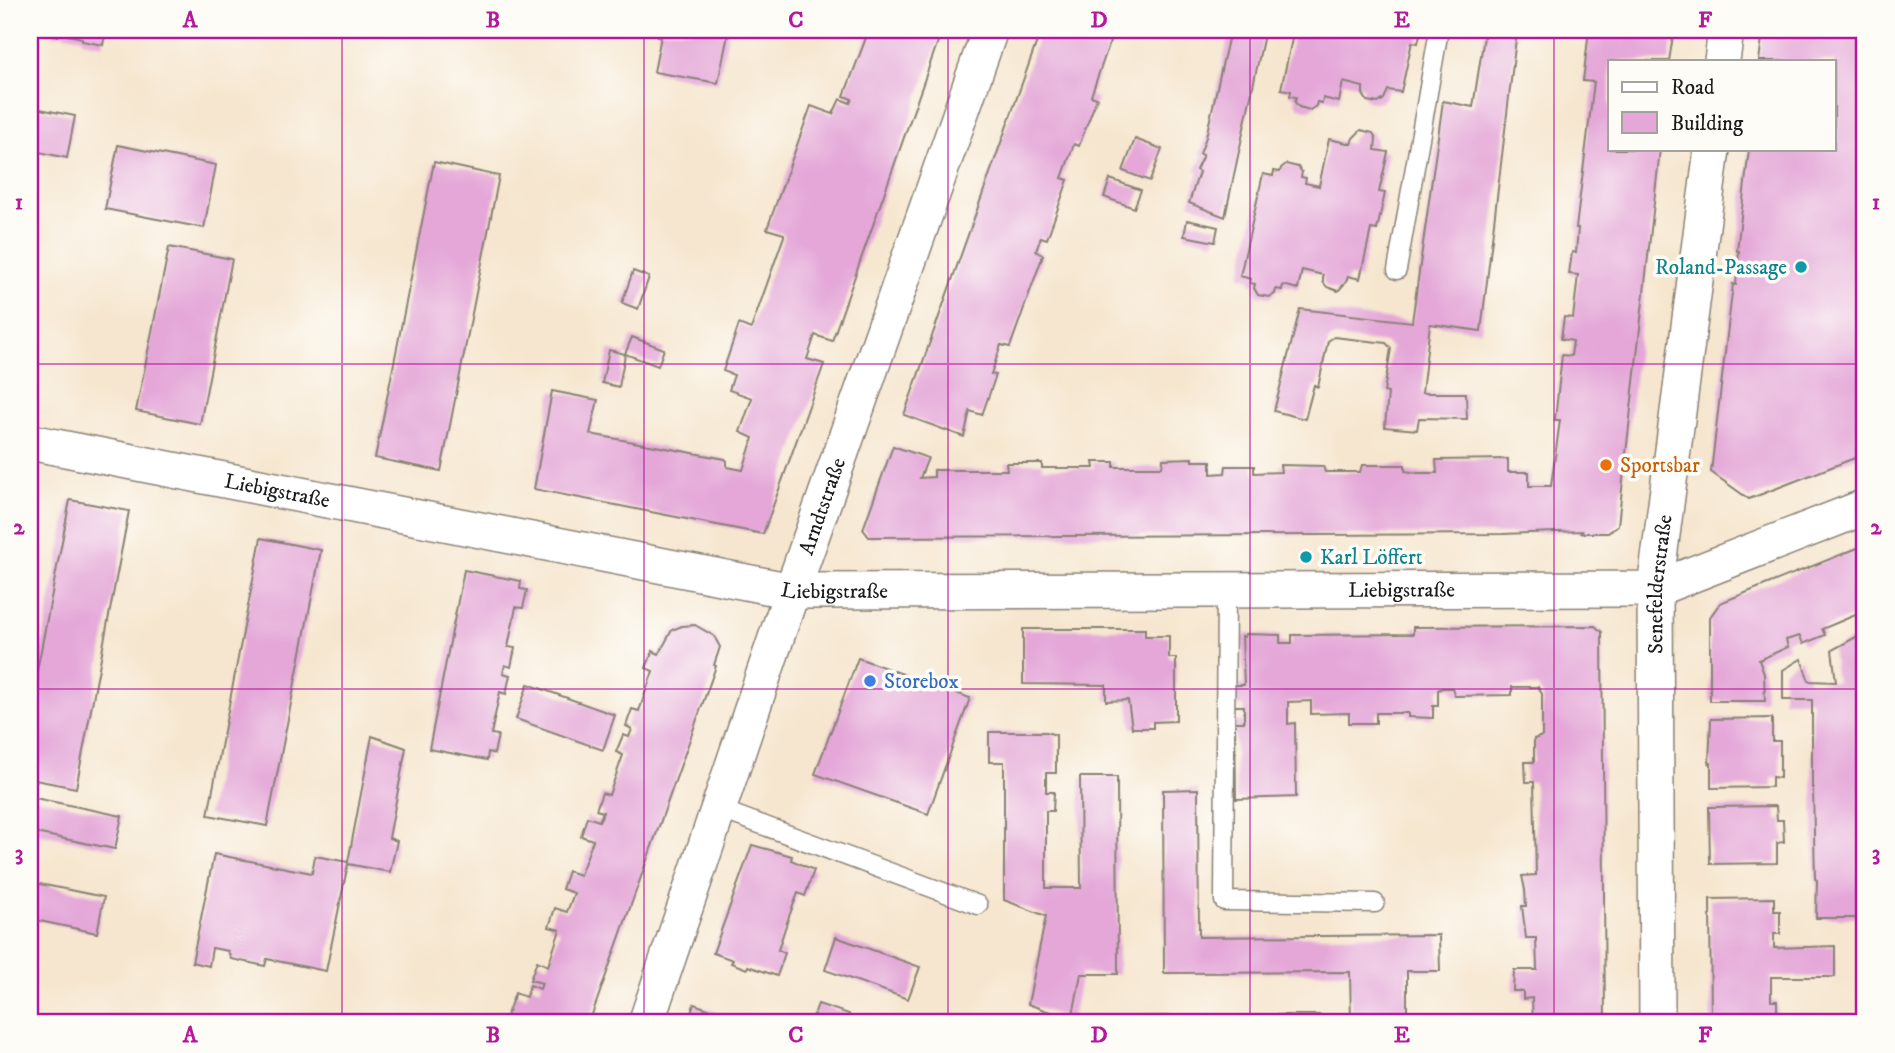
<svg xmlns="http://www.w3.org/2000/svg" width="1895" height="1053" font-family="'IM FELL DW Pica',serif">
<rect width="100%" height="100%" fill="#fdfcf7"/>
<filter id="ink" filterUnits="userSpaceOnUse"><feTurbulence type="fractalNoise" baseFrequency=".0143" numOctaves="2"/><feDisplacementMap in="SourceGraphic" scale="14" xChannelSelector="R" yChannelSelector="G"/><feConvolveMatrix kernelMatrix="1 2 1 2 8 2 1 2 1" color-interpolation-filters="sRGB"/></filter>
<filter id="wash" filterUnits="userSpaceOnUse"><feTurbulence type="fractalNoise" baseFrequency=".00686" numOctaves="4" result="noise"/><feDisplacementMap in="SourceGraphic" scale="28" xChannelSelector="R" yChannelSelector="G"/><feGaussianBlur stdDeviation="1.57" result="paint"/><feColorMatrix in="noise" values="0 0 0 0 0 0 0 0 0 0 0 0 0 0 0 0 0 1.4 0 .05"/><feComposite in="paint" operator="in"/></filter>
<g filter="url(#wash)">
<rect width="100%" height="100%" fill="#f6e6cf"/>
<g id="blocks">
<g fill="#e4a7d8">
<path d="M 34,30 L 106,30 L 103,45 L 82,41 L 82,38 L 58,33 L 58,36 Z"/>
<path d="M 659,30 L 729,30 L 718,83 L 654,72 L 661,36 L 658,36 Z"/>
<path d="M 869,30 L 942,30 L 832,341 L 815,335 L 807,359 L 824,364 L 763,534 L 534,489 L 552,391 L 598,400 L 590,434 L 725,459 L 727,461 L 727,467 L 743,470 L 753,438 L 740,432 L 752,398 L 729,390 L 734,375 L 723,371 L 739,324 L 751,329 L 784,236 L 784,234 L 767,229 L 811,106 L 833,114 L 840,99 L 850,103 L 852,99 L 844,96 Z"/>
<path d="M 1041,30 L 1114,30 L 1091,96 L 1097,98 L 1079,146 L 1074,144 L 1062,178 L 1068,180 L 1047,239 L 1041,237 L 1036,251 L 1043,255 L 1010,347 L 1001,345 L 991,374 L 996,375 L 982,415 L 970,411 L 964,437 L 904,415 Z"/>
<path d="M 1230,30 L 1265,30 L 1225,217 L 1189,203 L 1199,172 L 1196,170 L 1203,155 L 1200,154 L 1206,137 Z"/>
<path d="M 1294,30 L 1421,30 L 1418,43 L 1412,42 L 1401,92 L 1388,90 L 1384,99 L 1378,103 L 1367,101 L 1363,94 L 1363,87 L 1343,82 L 1339,102 L 1323,98 L 1322,103 L 1317,102 L 1316,106 L 1310,110 L 1299,107 L 1295,102 L 1296,97 L 1290,96 L 1291,91 L 1281,89 Z"/>
<path d="M 1485,30 L 1517,30 L 1481,331 L 1430,324 L 1422,393 L 1466,393 L 1467,419 L 1419,418 L 1417,430 L 1385,427 L 1388,393 L 1384,392 L 1391,348 L 1386,343 L 1334,337 L 1328,341 L 1318,387 L 1314,385 L 1305,419 L 1274,411 L 1300,309 L 1412,322 L 1443,101 L 1473,107 Z"/>
<path d="M 1589,30 L 1674,30 L 1669,61 L 1610,61 L 1610,149 L 1660,149 L 1618,525 L 1608,533 L 1581,533 L 1582,531 L 1503,534 L 869,537 L 863,529 L 893,446 L 928,458 L 920,478 L 934,477 L 934,470 L 1007,470 L 1006,463 L 1042,463 L 1042,468 L 1094,468 L 1093,462 L 1114,462 L 1114,467 L 1162,467 L 1163,459 L 1193,458 L 1193,461 L 1211,461 L 1211,474 L 1225,473 L 1226,466 L 1254,466 L 1254,473 L 1281,472 L 1280,465 L 1323,466 L 1325,472 L 1360,472 L 1362,465 L 1405,465 L 1405,471 L 1417,473 L 1437,473 L 1436,460 L 1508,459 L 1508,472 L 1529,472 L 1529,486 L 1551,486 L 1560,420 L 1555,420 L 1562,355 L 1571,356 L 1573,341 L 1561,339 L 1564,317 L 1573,318 L 1578,275 L 1569,274 L 1572,252 L 1576,253 L 1578,228 L 1576,228 L 1594,82 L 1583,81 Z"/>
<path d="M 1763,30 L 1865,30 L 1865,454 L 1749,499 L 1711,472 L 1733,284 L 1736,285 L 1739,251 L 1737,251 L 1749,149 L 1834,149 L 1834,61 L 1759,61 Z"/>
<path d="M 30,107 L 75,116 L 67,158 L 30,150 Z"/>
<path d="M 1361,130 L 1373,133 L 1376,138 L 1375,150 L 1388,152 L 1379,192 L 1385,193 L 1377,230 L 1371,229 L 1360,279 L 1348,276 L 1346,282 L 1338,291 L 1327,287 L 1323,282 L 1323,275 L 1302,270 L 1298,289 L 1283,285 L 1282,290 L 1276,289 L 1275,294 L 1269,297 L 1258,295 L 1254,288 L 1255,284 L 1250,283 L 1251,279 L 1240,276 L 1263,174 L 1273,176 L 1274,171 L 1280,172 L 1281,168 L 1286,164 L 1298,167 L 1302,172 L 1301,177 L 1306,178 L 1305,183 L 1319,186 L 1329,139 L 1351,144 L 1353,138 Z"/>
<path d="M 1135,139 L 1162,149 L 1150,181 L 1123,171 Z"/>
<path d="M 118,145 L 216,165 L 204,228 L 105,209 Z"/>
<path d="M 434,162 L 499,176 L 441,471 L 375,458 Z"/>
<path d="M 1110,179 L 1141,190 L 1134,208 L 1104,197 Z"/>
<path d="M 1187,220 L 1218,227 L 1215,242 L 1184,236 Z"/>
<path d="M 169,247 L 232,259 L 200,424 L 136,411 Z"/>
<path d="M 633,271 L 649,277 L 638,309 L 622,303 Z"/>
<path d="M 632,337 L 664,349 L 658,366 L 625,354 Z"/>
<path d="M 609,350 L 625,354 L 619,387 L 602,383 Z"/>
<path d="M 70,500 L 129,511 L 76,788 L 30,779 L 30,707 Z"/>
<path d="M 261,538 L 321,550 L 267,826 L 208,815 Z"/>
<path d="M 1865,545 L 1865,611 L 1822,629 L 1825,635 L 1803,644 L 1800,636 L 1786,640 L 1788,647 L 1759,660 L 1764,674 L 1765,701 L 1710,701 L 1710,617 L 1720,603 Z"/>
<path d="M 464,570 L 521,581 L 520,589 L 527,590 L 523,608 L 516,607 L 508,647 L 515,648 L 511,667 L 505,665 L 503,673 L 510,675 L 506,694 L 500,692 L 491,734 L 498,735 L 494,754 L 488,752 L 487,760 L 429,749 Z"/>
<path d="M 695,625 L 714,636 L 720,647 L 714,665 L 716,666 L 589,1023 L 504,1023 L 515,993 L 526,997 L 530,985 L 540,989 L 542,983 L 530,980 L 537,961 L 548,966 L 560,930 L 549,927 L 555,908 L 567,912 L 574,893 L 562,889 L 568,871 L 580,875 L 593,840 L 581,836 L 587,817 L 599,821 L 601,817 L 603,812 L 596,810 L 602,793 L 609,795 L 623,755 L 616,752 L 623,735 L 629,737 L 632,729 L 626,726 L 632,709 L 639,711 L 653,671 L 646,668 L 653,651 L 659,654 L 672,630 L 682,626 Z"/>
<path d="M 1595,626 L 1602,632 L 1605,1023 L 1533,1023 L 1532,998 L 1523,999 L 1523,991 L 1513,991 L 1514,970 L 1537,970 L 1536,938 L 1526,938 L 1522,906 L 1526,906 L 1525,890 L 1522,876 L 1536,875 L 1534,782 L 1526,782 L 1525,762 L 1534,762 L 1534,739 L 1542,736 L 1542,694 L 1538,687 L 1512,687 L 1512,695 L 1455,696 L 1452,688 L 1442,688 L 1438,690 L 1438,706 L 1433,706 L 1433,718 L 1408,717 L 1408,713 L 1376,713 L 1376,723 L 1349,723 L 1349,713 L 1311,714 L 1311,701 L 1288,702 L 1288,724 L 1295,723 L 1296,797 L 1236,799 L 1235,722 L 1244,722 L 1244,706 L 1233,706 L 1233,685 L 1244,685 L 1242,636 L 1245,637 L 1245,634 L 1280,635 L 1280,643 L 1292,643 L 1292,635 L 1413,634 L 1413,627 Z"/>
<path d="M 1023,629 L 1145,629 L 1145,636 L 1169,636 L 1169,658 L 1176,658 L 1176,721 L 1153,722 L 1153,728 L 1132,728 L 1128,700 L 1106,701 L 1106,685 L 1023,684 Z"/>
<path d="M 1858,636 L 1858,645 L 1865,646 L 1865,918 L 1816,918 L 1817,880 L 1815,879 L 1813,788 L 1812,788 L 1812,700 L 1783,700 L 1783,670 L 1801,659 L 1809,681 L 1836,682 L 1832,650 Z"/>
<path d="M 858,658 L 970,698 L 928,814 L 815,774 Z"/>
<path d="M 528,684 L 615,715 L 603,750 L 516,719 Z"/>
<path d="M 1772,718 L 1772,741 L 1780,741 L 1780,778 L 1772,777 L 1772,787 L 1711,788 L 1711,763 L 1709,763 L 1711,719 Z"/>
<path d="M 989,732 L 1046,732 L 1056,735 L 1056,773 L 1046,773 L 1046,792 L 1054,792 L 1053,811 L 1046,811 L 1046,888 L 1081,888 L 1080,777 L 1117,777 L 1118,974 L 1081,974 L 1072,1020 L 1028,1004 L 1046,916 L 1004,900 L 1004,762 L 989,762 Z"/>
<path d="M 372,736 L 406,748 L 389,838 L 397,841 L 390,872 L 348,864 L 326,971 L 267,959 L 265,966 L 231,959 L 228,951 L 212,948 L 209,966 L 192,962 L 214,854 L 312,873 L 315,856 L 348,862 Z"/>
<path d="M 1198,789 L 1199,937 L 1439,935 L 1440,971 L 1407,971 L 1407,1023 L 1351,1023 L 1350,972 L 1164,973 L 1163,790 Z"/>
<path d="M 30,797 L 122,816 L 115,849 L 30,832 Z"/>
<path d="M 1776,806 L 1777,820 L 1783,820 L 1784,842 L 1777,843 L 1777,863 L 1710,864 L 1709,807 Z"/>
<path d="M 752,845 L 792,856 L 791,860 L 814,870 L 805,896 L 798,893 L 788,919 L 778,950 L 785,953 L 777,976 L 748,966 L 747,969 L 731,963 L 733,960 L 713,953 Z"/>
<path d="M 30,882 L 104,897 L 97,933 L 30,919 Z"/>
<path d="M 1774,898 L 1774,911 L 1780,911 L 1780,934 L 1774,934 L 1774,948 L 1835,946 L 1835,977 L 1771,977 L 1771,1001 L 1777,1001 L 1777,1021 L 1775,1023 L 1711,1023 L 1710,899 Z"/>
<path d="M 836,937 L 920,967 L 908,999 L 825,970 Z"/>
<path d="M 694,1004 L 748,1023 L 685,1023 L 686,1019 L 689,1020 Z"/>
<path d="M 818,1004 L 849,1014 L 845,1023 L 811,1023 Z"/>
<path d="M 1268,1015 L 1320,1015 L 1320,1023 L 1128,1023 L 1128,1017 L 1167,1016 L 1167,1018 L 1223,1015 L 1227,1016 L 1227,1018 Z"/>
</g>
</g>
</g>
<g filter="url(#ink)">
<use href="#blocks" fill-opacity="0" stroke="#898176" stroke-width="2"/>
<g fill="none" stroke-linecap="round" stroke-linejoin="round">
<g stroke="#898176" stroke-width="21">
<g id="lane">
<path d="M 1397,270 L 1439,30"/>
<path d="M 1226,590 L 1224,901 L 1375,903"/>
<path d="M 719,809 L 978,905"/>
</g>
</g>
<g stroke="#898176" stroke-width="38">
<g id="street">
<path d="M 1722,61 L 1726,30"/>
<path id="s1" d="M 30,442 L 792,591 L 1655,589 L 1865,507"/>
<path id="s2" d="M 646,1023 L 792,591 L 990,30"/>
<path id="s3" d="M 1657,1023 L 1655,589 L 1712,149"/>
</g>
</g>
<use href="#lane" stroke="#fff" stroke-width="18"/>
<use href="#street" stroke="#fff" stroke-width="35"/>
</g>
</g>
<path fill="none" stroke="#b5179e" stroke-width="2" stroke-opacity="0.55" d="M 342,30 L 342,1023M 644,30 L 644,1023M 948,30 L 948,1023M 1250,30 L 1250,1023M 1554,30 L 1554,1023M 30,364 L 1865,364M 30,689 L 1865,689"/>
<g fill="#0f9aa8" stroke="#fdfcf7" stroke-width="2.5">
<circle cx="1801" cy="267" r="7"/>
<circle cx="1306" cy="557" r="7"/>
</g>
<circle fill="#e8710a" stroke="#fdfcf7" stroke-width="2.5" cx="1606" cy="465" r="7"/>
<circle fill="#3f7fe0" stroke="#fdfcf7" stroke-width="2.5" cx="870" cy="681" r="7"/>
<g text-anchor="middle" stroke-width="7" stroke-linejoin="round" paint-order="stroke">
<g font-size="21" fill="#0d838f" stroke="#fdfcf7" text-anchor="end">
<text x="1787" y="274">Roland-Passage</text>
<text x="1320" y="564" text-anchor="start">Karl Löffert</text>
</g>
<g font-size="21" fill="#c56008" stroke="#fdfcf7" text-anchor="start">
<text x="1620" y="472">Sportsbar</text>
</g>
<g font-size="21" fill="#1c1c1c" stroke="#fdfcf7">
<text dy="7" stroke="none"><textPath href="#s1" startOffset="252">Liebigstraße</textPath></text>
<text dy="7" stroke="none"><textPath href="#s2" startOffset="546">Arndtstraße</textPath></text>
<text dy="7" stroke="none"><textPath href="#s3" startOffset="439">Senefelderstraße</textPath></text>
<text dy="7" stroke="none"><textPath href="#s1" startOffset="819">Liebigstraße</textPath></text>
<text dy="7" stroke="none"><textPath href="#s1" startOffset="1386">Liebigstraße</textPath></text>
</g>
<g font-size="21" fill="#366cbe" stroke="#fdfcf7" text-anchor="start">
<text x="884" y="688">Storebox</text>
</g>
</g>
<rect width="1895" height="1053" fill="none" stroke="#fdfcf7" stroke-width="77"/>
<rect x="1608" y="60" width="228" height="91" fill="#fdfcf7" stroke="#a3a29f" stroke-width="2"/>
<rect x="1622" y="82" width="35" height="10" fill="#ffffff" stroke="#a3a29f" stroke-width="2"/>
<text x="1671" y="94" font-size="21" fill="#1c1c1c">Road</text>
<rect x="1622" y="112" width="35" height="21" fill="#e4a7d8" stroke="#a3a29f" stroke-width="2"/>
<text x="1671" y="130" font-size="21" fill="#1c1c1c">Building</text>
<rect x="38" y="38" width="1818" height="976" fill="none" stroke="#b5179e" stroke-width="2.5"/>
<g font-size="23" text-anchor="middle" font-weight="bold" fill="#b5179e">
<text x="190" y="27">A</text>
<text x="493" y="27">B</text>
<text x="796" y="27">C</text>
<text x="1099" y="27">D</text>
<text x="1402" y="27">E</text>
<text x="1705" y="27">F</text>
<text x="19" y="209">1</text>
<text x="1876" y="209">1</text>
<text x="19" y="534">2</text>
<text x="1876" y="534">2</text>
<text x="19" y="860">3</text>
<text x="1876" y="860">3</text>
<text x="190" y="1042">A</text>
<text x="493" y="1042">B</text>
<text x="796" y="1042">C</text>
<text x="1099" y="1042">D</text>
<text x="1402" y="1042">E</text>
<text x="1705" y="1042">F</text>
</g>
</svg>
